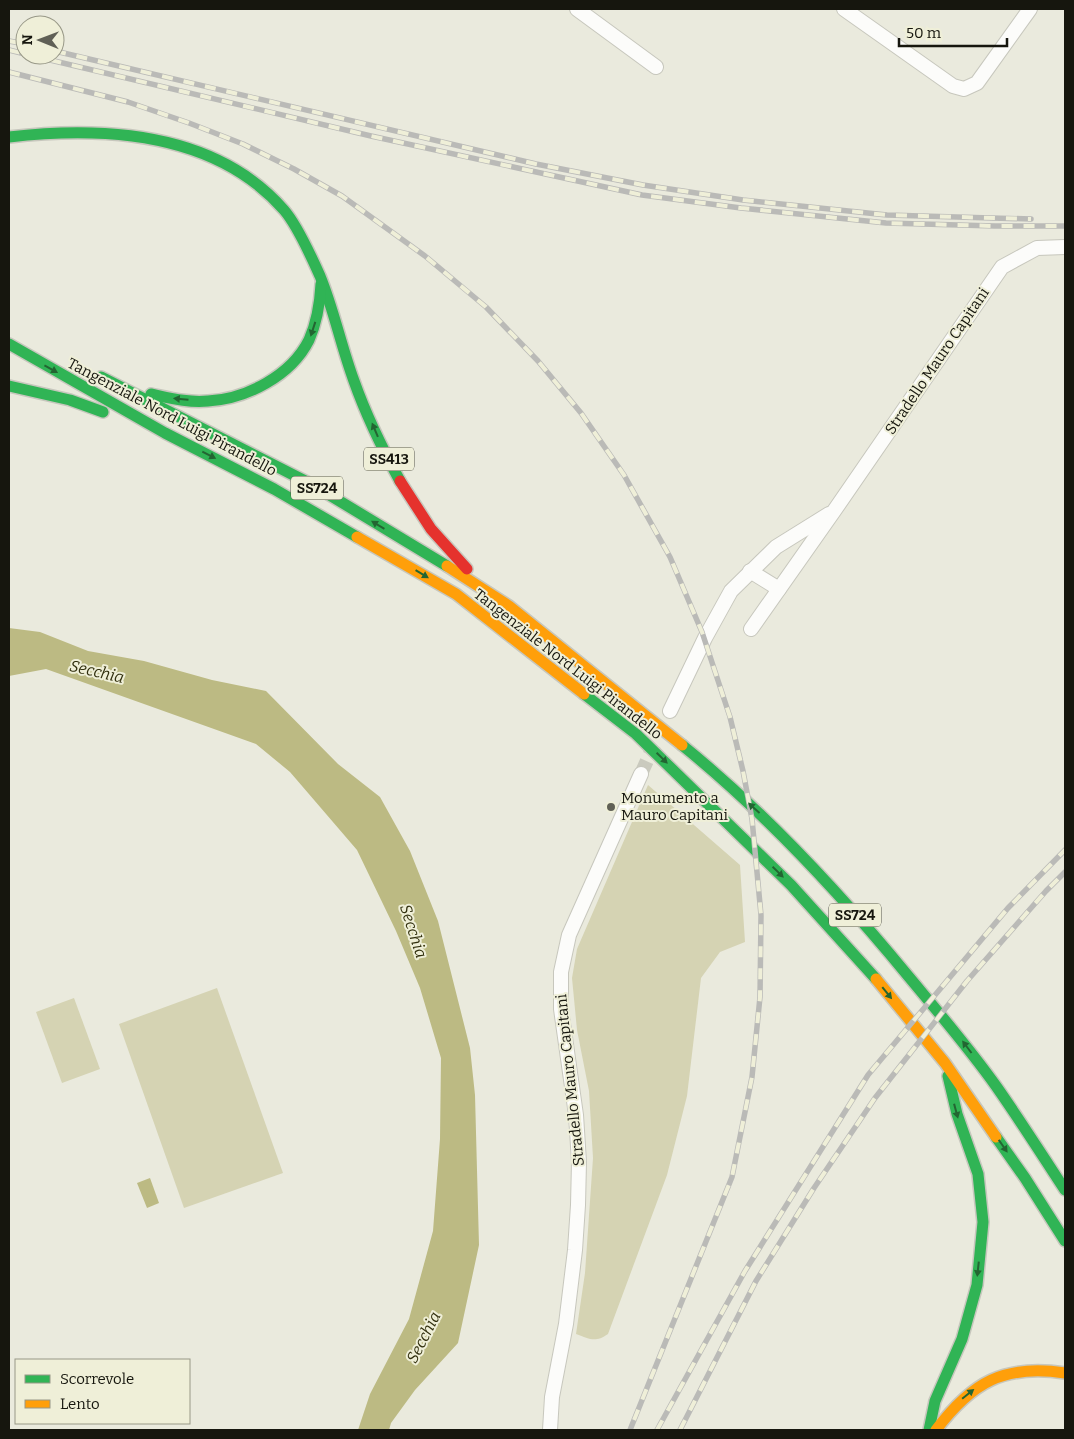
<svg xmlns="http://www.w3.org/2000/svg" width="1074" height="1439" font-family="Bitter,serif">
<rect width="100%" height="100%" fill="#eaeadd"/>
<g fill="#d5d3b3">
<path d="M 648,785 L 740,865 L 745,942 L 720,952 L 701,978 L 687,1096 L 667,1175 L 608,1334 C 595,1343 590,1339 576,1334 L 585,1273 L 593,1158 L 589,1091 L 577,1030 L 572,978 L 577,949 Z"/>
<path d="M 217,988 L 283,1173 L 184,1208 L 119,1024 Z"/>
<path d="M 74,998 L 100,1069 L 62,1083 L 36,1012 Z"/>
</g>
<g fill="#bcba83">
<path d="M 9,628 L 40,632 L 88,651 L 144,661 L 212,680 L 266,691 L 338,764 L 380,797 L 410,851 L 438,921 L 470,1048 L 475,1095 L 479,1245 L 458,1343 L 415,1390 L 391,1423 L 389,1430 L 358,1430 L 370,1394 L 409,1319 L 433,1231 L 440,1139 L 441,1058 L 420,988 L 396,931 L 357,850 L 290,772 L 256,744 L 46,669 L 9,676 Z"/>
<path d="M 150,1178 L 159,1203 L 147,1208 L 137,1183 Z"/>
</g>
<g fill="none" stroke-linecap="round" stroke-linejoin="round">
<path stroke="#cacabe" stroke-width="14" stroke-dasharray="14 7" stroke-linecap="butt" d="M 641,774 L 654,745"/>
<g stroke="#c7c7bd" stroke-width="16">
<g id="street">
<path d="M 577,9 L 656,67"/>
<path d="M 844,9 L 953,86 L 964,89 L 977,83 L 1030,9"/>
<path d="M 750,571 L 779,589"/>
<path d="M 751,629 L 834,511 L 1002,267 L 1037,248 L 1065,247"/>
<path d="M 670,711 L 705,638 L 731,591 L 776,547 L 829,514"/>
<path d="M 550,1430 L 552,1397 L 566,1324 L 575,1250 L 578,1205 L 579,1162 L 576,1115 L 561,1009 L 561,972 L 569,935 L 641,774"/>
</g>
</g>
<g stroke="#c7c7bd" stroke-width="14">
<g id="fast">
<path d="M 9,137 C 104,126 216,132 284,210 C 297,225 312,258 320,276 C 334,310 341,346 354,381 C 366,415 382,448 400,481"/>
<path d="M 9,344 L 165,433 L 274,489 L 357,537"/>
<path d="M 101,377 L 313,485 L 447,566"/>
<path d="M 9,386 L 70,400 L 103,412"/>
<path d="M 151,394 C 170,398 189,403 208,401 C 246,399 291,376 309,340 C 317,322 320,303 321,284"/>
<path d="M 584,694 L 636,734 L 791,885 L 876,979"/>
<path d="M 682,745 C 766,813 840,893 909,977 C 939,1013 969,1048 996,1086 C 1020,1120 1042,1155 1065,1190"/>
<path d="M 996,1137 L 1025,1178 L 1065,1241"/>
<path d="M 929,1430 L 935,1401 L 962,1339 L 977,1285 L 983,1222 L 978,1174 L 957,1114 L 948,1076"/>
</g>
</g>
<g stroke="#c7c7bd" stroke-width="14">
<g id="slow">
<path d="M 357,537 L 456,594 L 584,694"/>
<path d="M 447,566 L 509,606 L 682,745"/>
<path d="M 876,979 L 945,1063 L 996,1137"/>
<path d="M 936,1430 C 972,1382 1004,1364 1065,1373"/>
</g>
</g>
<g stroke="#c7c7bd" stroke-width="14">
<path id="jam" d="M 400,481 L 431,529 L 467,569"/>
</g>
<use href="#street" stroke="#fcfcfa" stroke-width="14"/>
<use href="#fast" stroke="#30b455" stroke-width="11"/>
<use href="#slow" stroke="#ff9f0a" stroke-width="11"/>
<use href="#jam" stroke="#e5322d" stroke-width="11"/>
<g stroke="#babab7" stroke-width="5.5">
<g id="rail">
<path d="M 9,41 L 25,44"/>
<path d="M 9,50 L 25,54"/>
<path d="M 55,51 L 536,164 L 643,185 L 743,200 L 887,215 L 1031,219"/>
<path d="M 29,55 L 371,136 L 642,195 L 741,208 L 886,223 L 995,226 L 1065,226"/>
<path d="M 9,72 L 128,102 L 189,123 L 243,144 L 294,169 L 342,196 L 425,256 L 486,307 L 538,361 L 581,413 L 624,475 L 670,557 L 702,632 L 730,717 L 743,771 L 752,819 L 761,915 L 760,997 L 752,1077 L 732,1177 L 630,1430"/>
<path d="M 657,1430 L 745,1271 L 868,1075 L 1008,908 L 1065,850"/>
<path d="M 680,1430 L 756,1281 L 814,1188 L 875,1098 L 967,981 L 1046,891 L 1065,872"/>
</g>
</g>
<use href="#rail" stroke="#efefd8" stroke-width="4" stroke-dasharray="11" stroke-linecap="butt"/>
</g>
<defs><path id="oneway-solid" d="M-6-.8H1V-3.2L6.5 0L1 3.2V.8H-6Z" transform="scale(1.25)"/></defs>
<g fill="#236532">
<use href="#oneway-solid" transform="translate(313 329) rotate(108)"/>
<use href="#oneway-solid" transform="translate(51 369) rotate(29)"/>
<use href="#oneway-solid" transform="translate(181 399) rotate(-175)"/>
<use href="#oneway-solid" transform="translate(375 430) rotate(-113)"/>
<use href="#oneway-solid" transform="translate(209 455) rotate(27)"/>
<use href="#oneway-solid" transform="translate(378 525) rotate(-149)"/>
<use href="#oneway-solid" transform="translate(422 574) rotate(31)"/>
<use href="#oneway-solid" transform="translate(662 758) rotate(44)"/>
<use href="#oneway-solid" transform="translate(754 808) rotate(-138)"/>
<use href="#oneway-solid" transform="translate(778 872) rotate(44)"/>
<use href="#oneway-solid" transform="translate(887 993) rotate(51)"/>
<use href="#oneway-solid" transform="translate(967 1047) rotate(-127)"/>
<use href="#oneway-solid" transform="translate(956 1111) rotate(75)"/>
<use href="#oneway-solid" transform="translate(1003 1146) rotate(55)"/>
<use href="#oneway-solid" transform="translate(978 1269) rotate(96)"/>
<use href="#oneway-solid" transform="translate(968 1394) rotate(-39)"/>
</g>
<circle fill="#606056" stroke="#efefd8" stroke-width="2" cx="611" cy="807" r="5"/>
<g text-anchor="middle" stroke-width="4" stroke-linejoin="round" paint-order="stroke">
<g fill="#efefd8" stroke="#57574b" stroke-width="1">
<rect x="364" y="447.5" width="50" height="23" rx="4"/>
<rect x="291" y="476.5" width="52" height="23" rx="4"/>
<rect x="829" y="903.5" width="52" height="23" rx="4"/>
</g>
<g font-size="14" font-weight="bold" fill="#16160e">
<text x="389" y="464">SS413</text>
<text x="317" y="493">SS724</text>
<text x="855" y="920">SS724</text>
</g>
<g font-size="15" fill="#16160e" stroke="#efefd8">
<text transform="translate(937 361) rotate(-56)" y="5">Stradello Mauro Capitani</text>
<text transform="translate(172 417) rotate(28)" y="5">Tangenziale Nord Luigi Pirandello</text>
<text transform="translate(568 664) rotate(38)" y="5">Tangenziale Nord Luigi Pirandello</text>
<text transform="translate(570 1080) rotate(-96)" y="5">Stradello Mauro Capitani</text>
</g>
<g font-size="15" fill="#16160e" stroke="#efefd8" text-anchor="start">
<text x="621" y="803">Monumento a<tspan x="621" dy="17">Mauro Capitani</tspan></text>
</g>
<g font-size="16" font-style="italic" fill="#312f0e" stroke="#efefd8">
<text transform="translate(97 671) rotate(13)" y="6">Secchia</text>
<text transform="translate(414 931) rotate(72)" y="6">Secchia</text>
<text transform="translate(423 1337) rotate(-63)" y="6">Secchia</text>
</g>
</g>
<rect width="1074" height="1439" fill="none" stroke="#16160e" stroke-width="20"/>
<rect x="15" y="1359" width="175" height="65" fill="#efefd8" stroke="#989887"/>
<rect x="25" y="1375" width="25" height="8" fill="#30b455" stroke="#989887"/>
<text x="60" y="1384" font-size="15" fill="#16160e">Scorrevole</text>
<rect x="25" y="1400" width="25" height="8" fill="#ff9f0a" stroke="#989887"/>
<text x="60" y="1409" font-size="15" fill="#16160e">Lento</text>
<g transform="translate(40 40) rotate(271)"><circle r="24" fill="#efefd8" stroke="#989887"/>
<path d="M0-4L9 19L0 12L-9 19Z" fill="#606056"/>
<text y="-8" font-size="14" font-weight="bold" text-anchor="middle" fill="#16160e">N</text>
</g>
<path d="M899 38v8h108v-8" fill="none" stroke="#16160e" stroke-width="2.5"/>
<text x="906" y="38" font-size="15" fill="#16160e" stroke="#efefd8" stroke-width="4" paint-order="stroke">50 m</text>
</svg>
